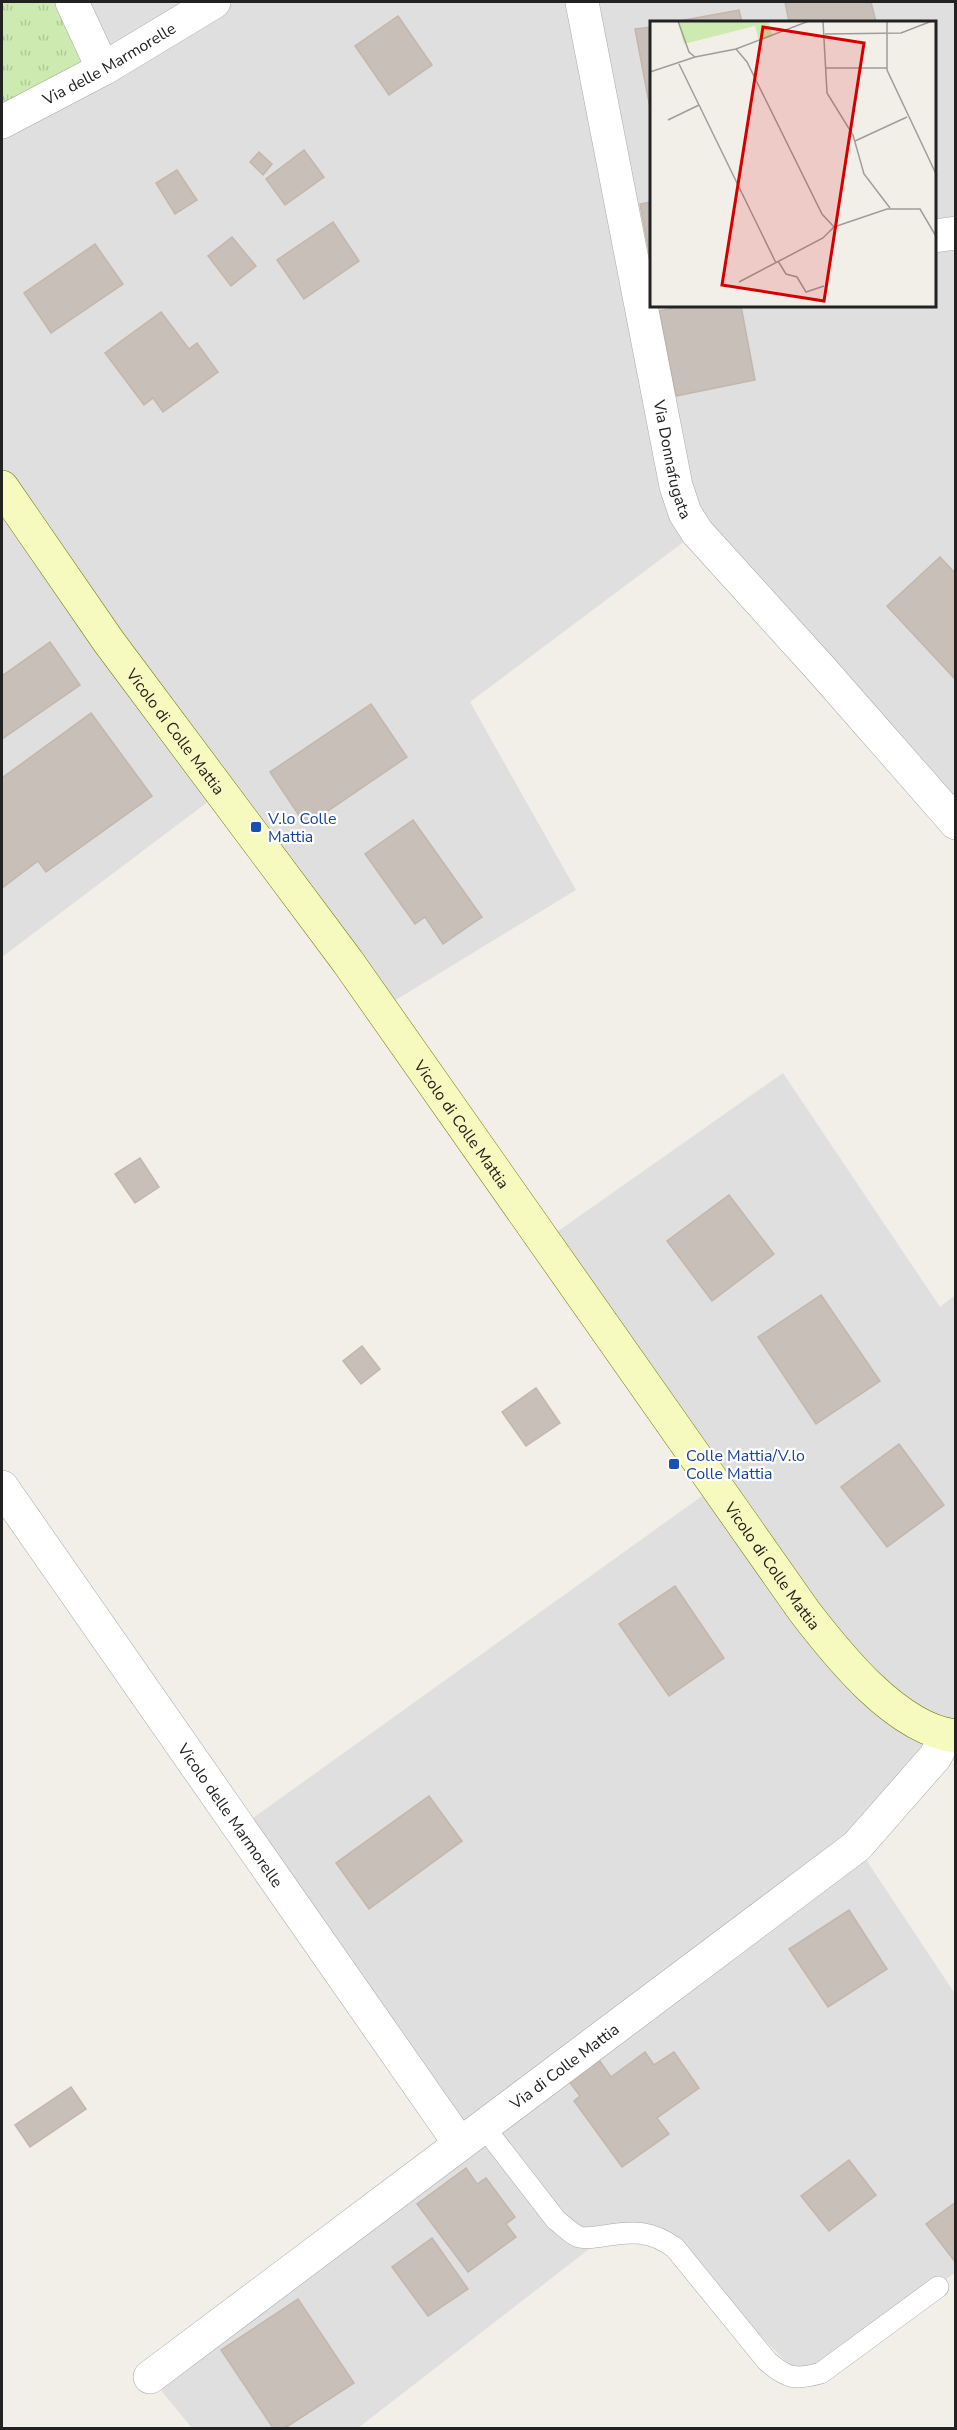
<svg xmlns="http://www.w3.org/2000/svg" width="957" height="2430" font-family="'Nunito Sans',sans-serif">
<defs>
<pattern id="grass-tufts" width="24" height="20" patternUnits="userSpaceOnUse" patternTransform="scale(1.5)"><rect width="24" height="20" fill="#cdebb0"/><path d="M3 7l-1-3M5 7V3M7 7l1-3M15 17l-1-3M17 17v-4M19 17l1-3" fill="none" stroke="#b0c997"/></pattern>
</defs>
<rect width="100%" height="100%" fill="#f2efe9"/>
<g fill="#e0dfdf" fill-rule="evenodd">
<path d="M 72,2 L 955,2 L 955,823 L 697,532 L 470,702 L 576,890 L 381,1009 L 221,792 L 2,957 L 2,122 ZM 651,22 L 934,22 L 934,306 L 651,306 Z"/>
<path d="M 783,1073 L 940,1307 L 955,1295 L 955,1757 L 857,1846 L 955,1994 L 955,2273 L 802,2378 L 675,2249 L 606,2236 L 358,2428 L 192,2428 L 150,2377 L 460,2144 L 239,1828 L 716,1486 L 544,1241 Z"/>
</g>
<path fill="url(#grass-tufts)" d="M 2,2 L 72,2 L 103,69 L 2,122 Z"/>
<g fill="#c7bfb8" stroke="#c4b6ab" stroke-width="1.5">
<path d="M 785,2 L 871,2 L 876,22 L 789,22 Z"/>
<path d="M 739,10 L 742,22 L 673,22 Z"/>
<path d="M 398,16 L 432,65 L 389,95 L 355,46 Z"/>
<path d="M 651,27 L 651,108 L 650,108 L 635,29 Z"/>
<path d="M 304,150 L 324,177 L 285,205 L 266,179 Z"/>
<path d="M 259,152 L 272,164 L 263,175 L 250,162 Z"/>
<path d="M 177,170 L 197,200 L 175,214 L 156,183 Z"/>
<path d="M 651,202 L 651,263 L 640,204 Z"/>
<path d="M 333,222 L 359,261 L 304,299 L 277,260 Z"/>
<path d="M 232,237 L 256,266 L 231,286 L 208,256 Z"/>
<path d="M 95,244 L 123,284 L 51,333 L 24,293 Z"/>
<path d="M 683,306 L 741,306 L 755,380 L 676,396 L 659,311 Z"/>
<path d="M 161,312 L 189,349 L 197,343 L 218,372 L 163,412 L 153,398 L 144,405 L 105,353 Z"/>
<path d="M 940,557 L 956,574 L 956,680 L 887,606 Z"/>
<path d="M 50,642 L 80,685 L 2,739 L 2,676 Z"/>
<path d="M 371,704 L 407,757 L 306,826 L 270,772 Z"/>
<path d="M 91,713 L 152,796 L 46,872 L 38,861 L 2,888 L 2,778 Z"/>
<path d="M 413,820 L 482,917 L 443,944 L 425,917 L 415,924 L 365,854 Z"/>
<path d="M 140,1158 L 159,1187 L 135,1203 L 115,1174 Z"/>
<path d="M 729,1195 L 774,1254 L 712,1301 L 667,1241 Z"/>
<path d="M 821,1295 L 880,1381 L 816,1424 L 758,1337 Z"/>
<path d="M 362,1346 L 380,1369 L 361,1384 L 343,1361 Z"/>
<path d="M 536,1388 L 560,1423 L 526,1446 L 502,1412 Z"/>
<path d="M 899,1444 L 944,1505 L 887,1547 L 841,1487 Z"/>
<path d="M 675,1586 L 724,1658 L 669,1696 L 619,1624 Z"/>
<path d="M 429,1796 L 462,1841 L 369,1909 L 336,1863 Z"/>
<path d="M 849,1910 L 887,1969 L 828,2007 L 789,1949 Z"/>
<path d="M 645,2052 L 654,2065 L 674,2052 L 699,2088 L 657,2118 L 669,2134 L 622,2167 L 574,2101 L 580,2096 L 565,2076 L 595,2054 L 611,2077 Z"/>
<path d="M 71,2087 L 86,2109 L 30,2147 L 15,2125 Z"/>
<path d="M 849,2160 L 876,2195 L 829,2231 L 801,2196 Z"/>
<path d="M 466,2168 L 477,2184 L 486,2178 L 515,2217 L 506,2224 L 516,2237 L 468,2272 L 417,2204 Z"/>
<path d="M 956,2202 L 956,2263 L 926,2224 Z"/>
<path d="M 432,2238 L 468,2289 L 428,2316 L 392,2267 Z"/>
<path d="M 298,2299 L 354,2383 L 285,2428 L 273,2428 L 221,2350 Z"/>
</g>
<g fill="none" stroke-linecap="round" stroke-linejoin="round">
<g stroke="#a9a9a9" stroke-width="22">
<path id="lane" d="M 484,2127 L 556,2220 C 563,2225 570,2233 579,2237 C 586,2239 595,2237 603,2236 C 632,2231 651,2230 675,2248 L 767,2361 C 787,2379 796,2380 821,2373 L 938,2287"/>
</g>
<g stroke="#a9a9a9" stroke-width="34">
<g id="street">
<path d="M 72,2 L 103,69"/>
<path id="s1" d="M 582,2 L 676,486 L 685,513 L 697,532 L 821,669 L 956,823"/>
<path id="s2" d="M 2,122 L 103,69 L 214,2"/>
<path d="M 934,236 L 956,233"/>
<path id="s3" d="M 2,1487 L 460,2144"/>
<path id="s4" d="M 150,2377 L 857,1846 L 935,1757 L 947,1735"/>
</g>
</g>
<g stroke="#707d05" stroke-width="34">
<g id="secondary">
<path id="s5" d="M 2,487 L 109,642 L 348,962 L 804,1611 C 837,1654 897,1730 956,1736"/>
</g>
</g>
<use href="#lane" stroke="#fff" stroke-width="21"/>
<use href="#street" stroke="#fff" stroke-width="33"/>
<use href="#secondary" stroke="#f7fabf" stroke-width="33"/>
</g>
<g fill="#1a4fb4" stroke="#fff" stroke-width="2">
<rect x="250" y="821" width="12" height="12" rx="3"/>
<rect x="668" y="1458" width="12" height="12" rx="3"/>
</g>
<g text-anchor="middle" stroke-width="4.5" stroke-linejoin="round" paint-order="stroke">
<g font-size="16" fill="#222" stroke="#fff">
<text dy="6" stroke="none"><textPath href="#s2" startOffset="122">Via delle Marmorelle</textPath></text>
<text dy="6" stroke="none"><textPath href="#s1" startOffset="466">Via Donnafugata</textPath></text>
<text dy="6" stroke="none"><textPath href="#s5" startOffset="300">Vicolo di Colle Mattia</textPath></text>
<text dy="6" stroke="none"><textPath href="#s5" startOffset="786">Vicolo di Colle Mattia</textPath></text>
<text dy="6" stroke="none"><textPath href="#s5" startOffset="1326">Vicolo di Colle Mattia</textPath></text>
<text dy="6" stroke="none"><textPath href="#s3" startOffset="400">Vicolo delle Marmorelle</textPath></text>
<text dy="6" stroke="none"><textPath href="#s4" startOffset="518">Via di Colle Mattia</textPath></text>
</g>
<g font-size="16" fill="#164399" stroke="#fff" text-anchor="start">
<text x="268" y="824">V.lo Colle<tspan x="268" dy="18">Mattia</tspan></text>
<text x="686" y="1461">Colle Mattia/V.lo<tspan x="686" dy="18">Colle Mattia</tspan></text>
</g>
</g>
<g transform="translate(650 21)">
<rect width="286" height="286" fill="#f2efe9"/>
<path d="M 28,0 L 118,0 L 123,15 L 109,20 L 105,5 L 34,23 Z" fill="#cdebb0"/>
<path fill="none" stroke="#9f9d99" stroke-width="1.5" d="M 28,0 L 39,31 L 45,36M 173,0 L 177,72 L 203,114 L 214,153 L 240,187M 237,0 L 237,49 L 287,155M 175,13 L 251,12 L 282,0M 86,28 L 97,41 L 172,193 L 184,206M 29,43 L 126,242M 176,47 L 237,47M 0,51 L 45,36 L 86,28 L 159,0M 18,99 L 49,84M 205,120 L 257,96M 128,240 L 136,253 L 147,256 L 156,271 L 174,265M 89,261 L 173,217 L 184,206 L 237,188 L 270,188 L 287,217"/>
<path fill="#d40000" fill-opacity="0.15" stroke="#d40000" stroke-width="3" d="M 113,6 L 214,22 L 174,280 L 72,264 Z"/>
<rect width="286" height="286" fill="none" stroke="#222" stroke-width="3"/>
</g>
<rect width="957" height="2430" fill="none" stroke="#222222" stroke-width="6"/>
</svg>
